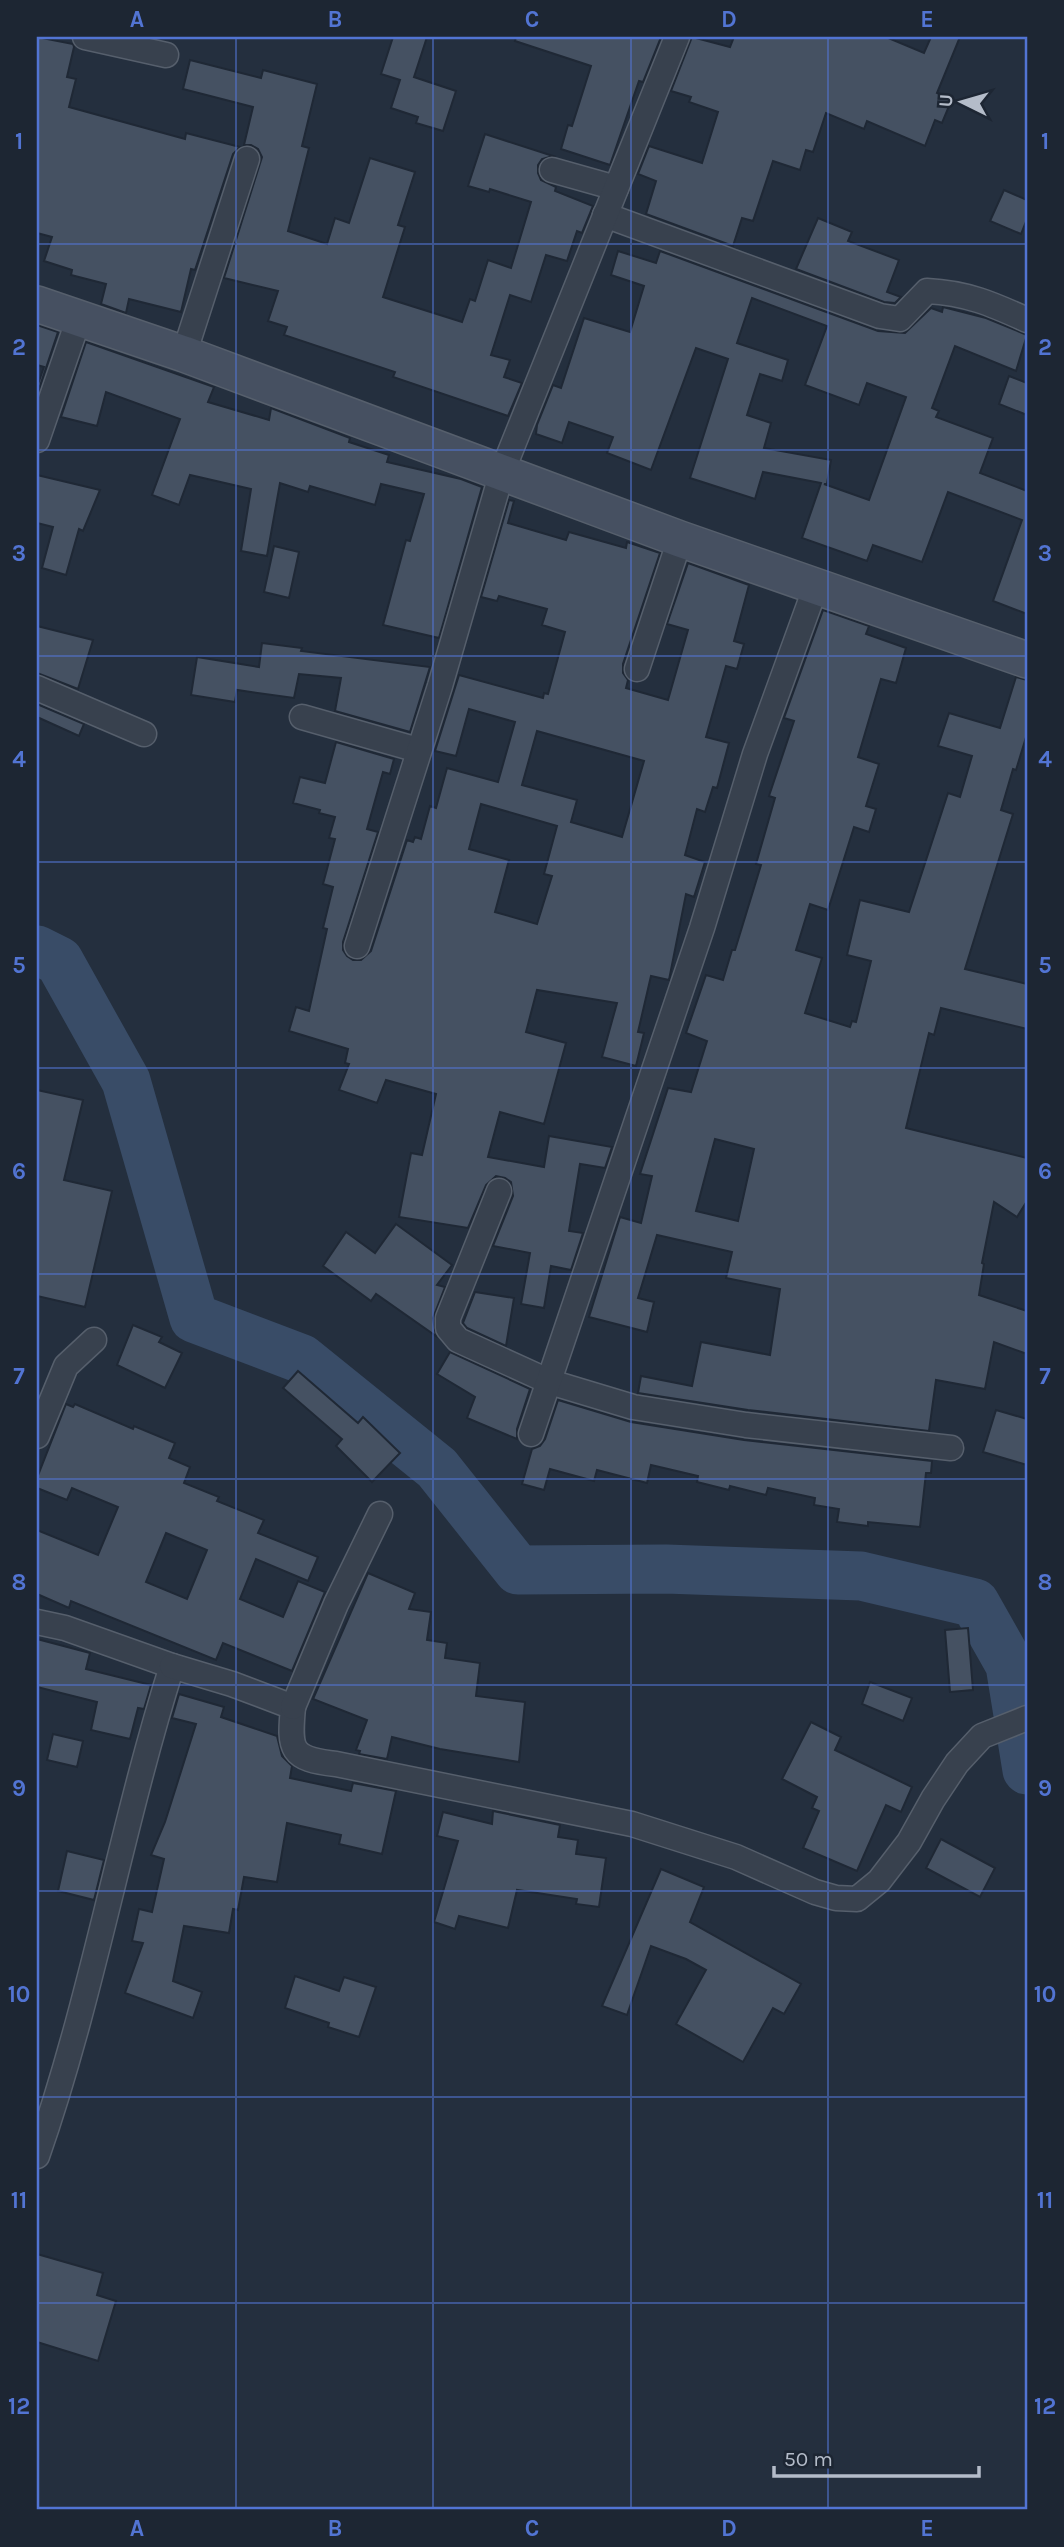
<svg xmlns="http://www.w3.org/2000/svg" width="1064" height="2547" font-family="Karla,sans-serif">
<rect width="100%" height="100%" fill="#242f3e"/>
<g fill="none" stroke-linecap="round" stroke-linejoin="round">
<path stroke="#394c67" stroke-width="49" d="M 37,950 L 59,961 L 126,1081 L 194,1318 L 302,1359 L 437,1468 L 518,1570 L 666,1569 L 861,1576 L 975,1603 L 1010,1665 L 1027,1770"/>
</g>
<g fill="#455162" stroke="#1f2835" stroke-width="2" fill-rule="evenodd">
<path d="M 37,37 L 73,44 L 74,47 L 67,77 L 76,79 L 69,107 L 185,139 L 186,133 L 240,147 L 233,154 L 195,270 L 191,269 L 181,312 L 129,299 L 126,313 L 101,304 L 106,284 L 71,275 L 72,270 L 44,261 L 52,237 L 37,233 Z"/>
<path d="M 393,37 L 427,37 L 414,77 L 456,91 L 443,131 L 416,123 L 418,117 L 391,108 L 400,80 L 381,74 Z"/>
<path d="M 516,37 L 661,37 L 643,82 L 639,81 L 610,165 L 561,149 L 568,125 L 572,126 L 591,66 L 515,41 Z"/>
<path d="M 692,37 L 730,47 L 734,37 L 886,37 L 924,53 L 931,37 L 960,37 L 937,93 L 952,99 L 942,123 L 935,120 L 925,146 L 867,121 L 864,129 L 826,113 L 813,152 L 806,150 L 800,170 L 773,161 L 753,221 L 742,218 L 733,246 L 646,214 L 656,181 L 638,174 L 649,146 L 702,163 L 718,112 L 689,102 L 691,97 L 671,91 Z"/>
<path d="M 190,60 L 261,78 L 263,70 L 317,84 L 302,146 L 309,148 L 288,231 L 327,244 L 335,218 L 349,223 L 370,158 L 415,172 L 398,225 L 405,227 L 383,297 L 462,322 L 470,299 L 475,301 L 488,260 L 511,268 L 531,202 L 490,189 L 489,192 L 468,186 L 485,134 L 553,156 L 542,159 L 538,165 L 538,173 L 541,180 L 556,187 L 555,191 L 593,206 L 582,233 L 577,231 L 567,261 L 546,255 L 531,302 L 510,295 L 491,355 L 510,360 L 504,377 L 522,383 L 508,416 L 393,377 L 395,372 L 284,335 L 287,327 L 268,321 L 278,291 L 224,278 L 262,157 L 258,149 L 251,145 L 244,145 L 253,107 L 183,89 Z"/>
<path d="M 1004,190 L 1027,200 L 1027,219 L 1021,234 L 990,221 Z"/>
<path d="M 818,218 L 852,232 L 848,241 L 899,260 L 887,292 L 901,297 L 895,303 L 884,302 L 796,269 Z"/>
<path d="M 618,251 L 656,263 L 660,251 L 878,331 L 905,333 L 931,308 L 942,312 L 943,307 L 986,318 L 1027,335 L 1016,371 L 955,346 L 932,408 L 939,411 L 936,417 L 993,438 L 980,473 L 1027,491 L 1027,614 L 993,601 L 1022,520 L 948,492 L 922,562 L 873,545 L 867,561 L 802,538 L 821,483 L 763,472 L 755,499 L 690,478 L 728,359 L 696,348 L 651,470 L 607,453 L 613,437 L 569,422 L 562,443 L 536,434 L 537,425 L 553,385 L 561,388 L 584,318 L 630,332 L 644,286 L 611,275 ZM 752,298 L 827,326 L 805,385 L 859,405 L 867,383 L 906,397 L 869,500 L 824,484 L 827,484 L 831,460 L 764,448 L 771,423 L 747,415 L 760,374 L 782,381 L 788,360 L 737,343 Z"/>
<path d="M 37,325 L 58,332 L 37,395 L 37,387 L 44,367 L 37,365 Z"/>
<path d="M 86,342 L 214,387 L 208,402 L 269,420 L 271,408 L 350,438 L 349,442 L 389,455 L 387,462 L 461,479 L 482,487 L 439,638 L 383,625 L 406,540 L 410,541 L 424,494 L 381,484 L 375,505 L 310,486 L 308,492 L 280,483 L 267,556 L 241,551 L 251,489 L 190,475 L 179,505 L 152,495 L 180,419 L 106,392 L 97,426 L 61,417 Z"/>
<path d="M 1009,376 L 1027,383 L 1027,415 L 999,404 Z"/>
<path d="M 37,475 L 100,490 L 83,531 L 79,529 L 66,575 L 42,568 L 53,527 L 37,523 Z"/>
<path d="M 509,500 L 514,501 L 508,523 L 566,540 L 569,532 L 626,548 L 627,542 L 660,553 L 623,664 L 623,673 L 628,680 L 626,688 L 668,700 L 688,630 L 667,624 L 688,563 L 749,585 L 734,641 L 744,644 L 737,669 L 726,666 L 706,737 L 729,743 L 717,788 L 713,787 L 705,812 L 697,809 L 685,855 L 705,862 L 694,897 L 686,894 L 669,980 L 651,976 L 638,1032 L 644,1033 L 636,1066 L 602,1057 L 617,1003 L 537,990 L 526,1032 L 566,1043 L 544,1124 L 500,1112 L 488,1157 L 544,1167 L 549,1136 L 612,1147 L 605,1168 L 580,1164 L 569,1231 L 583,1233 L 571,1270 L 551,1266 L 544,1308 L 521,1304 L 530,1253 L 493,1246 L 513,1196 L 511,1182 L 505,1178 L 496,1176 L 486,1185 L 468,1228 L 399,1217 L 411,1153 L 422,1155 L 436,1094 L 386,1080 L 377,1103 L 339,1090 L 349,1064 L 345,1063 L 348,1049 L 289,1031 L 296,1007 L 309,1011 L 327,929 L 323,928 L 333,887 L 323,884 L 335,839 L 329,838 L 335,817 L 319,813 L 320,810 L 293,803 L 300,777 L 325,783 L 336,742 L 394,759 L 390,774 L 383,772 L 367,829 L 378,832 L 343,942 L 343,950 L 347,956 L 353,960 L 361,960 L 371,951 L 407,840 L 413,842 L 415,837 L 421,839 L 430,806 L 436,808 L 447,768 L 498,782 L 515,722 L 469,709 L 456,756 L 435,751 L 459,675 L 543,698 L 544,693 L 548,694 L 565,632 L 542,625 L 547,609 L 499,596 L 497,601 L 481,597 ZM 537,731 L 644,761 L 622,837 L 571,822 L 577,800 L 522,785 ZM 481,804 L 557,826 L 544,874 L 552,876 L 537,924 L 495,912 L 509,860 L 469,849 Z"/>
<path d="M 274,546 L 299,552 L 289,598 L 264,592 Z"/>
<path d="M 823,610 L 869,626 L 866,634 L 906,648 L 896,683 L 881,679 L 858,757 L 879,764 L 866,806 L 876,809 L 869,832 L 854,827 L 828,910 L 810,904 L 796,950 L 822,958 L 805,1013 L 850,1027 L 852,1021 L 856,1022 L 871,961 L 847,955 L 860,900 L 909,912 L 948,793 L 960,797 L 972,756 L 938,746 L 949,713 L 1000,728 L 1016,677 L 1027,680 L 1027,734 L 1016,770 L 1013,769 L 1001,810 L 1013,814 L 965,969 L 1027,984 L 1027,1029 L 941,1008 L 934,1035 L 929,1033 L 906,1128 L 1027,1158 L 1027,1201 L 1017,1217 L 994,1202 L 982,1263 L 984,1264 L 979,1295 L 1027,1311 L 1027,1354 L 994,1342 L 985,1389 L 936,1380 L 929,1431 L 748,1410 L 638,1393 L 641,1376 L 692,1386 L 701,1342 L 770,1355 L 780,1289 L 726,1278 L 732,1252 L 657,1235 L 638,1298 L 654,1302 L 647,1332 L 589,1317 L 620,1217 L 641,1223 L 652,1176 L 640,1174 L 668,1088 L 691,1092 L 707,1041 L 686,1033 L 706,975 L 723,980 L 732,950 L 735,950 L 761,865 L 756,864 L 775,798 L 769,796 L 794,721 L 784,718 ZM 715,1139 L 754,1149 L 738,1221 L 696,1211 Z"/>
<path d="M 37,626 L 93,640 L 78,689 L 37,673 Z"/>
<path d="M 262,643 L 302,648 L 301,651 L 430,667 L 410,732 L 335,711 L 341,678 L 299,674 L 294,698 L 237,690 L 235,702 L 191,695 L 197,657 L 259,667 Z"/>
<path d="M 37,704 L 84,724 L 79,736 L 37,717 Z"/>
<path d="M 37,1090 L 83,1100 L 64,1180 L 112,1191 L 85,1307 L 37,1296 Z"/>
<path d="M 396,1224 L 452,1265 L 437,1285 L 445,1287 L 433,1318 L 436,1336 L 376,1294 L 371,1301 L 323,1266 L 346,1232 L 375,1253 Z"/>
<path d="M 475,1292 L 514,1298 L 506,1346 L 467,1328 L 463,1323 Z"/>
<path d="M 133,1325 L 162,1337 L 159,1342 L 182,1353 L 165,1388 L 117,1365 Z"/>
<path d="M 450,1352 L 530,1389 L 517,1429 L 517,1439 L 467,1418 L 475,1397 L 437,1374 Z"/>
<path d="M 298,1371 L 358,1423 L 363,1417 L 400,1453 L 372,1482 L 336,1446 L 342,1439 L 283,1388 Z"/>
<path d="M 558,1400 L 631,1422 L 744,1440 L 932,1461 L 931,1473 L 926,1473 L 920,1527 L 868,1522 L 868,1526 L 837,1522 L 839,1509 L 814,1505 L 815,1498 L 768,1488 L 766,1495 L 730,1486 L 729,1490 L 697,1482 L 698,1476 L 651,1465 L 647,1483 L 597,1470 L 594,1481 L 550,1469 L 544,1490 L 522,1484 L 532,1449 L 540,1446 L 545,1439 Z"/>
<path d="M 66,1404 L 73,1407 L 75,1404 L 133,1429 L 134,1426 L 175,1443 L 169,1458 L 190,1467 L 184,1483 L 219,1497 L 217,1501 L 264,1520 L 258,1533 L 318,1557 L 308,1581 L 256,1559 L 240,1599 L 283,1617 L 298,1581 L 325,1592 L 292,1671 L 223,1643 L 216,1660 L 71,1601 L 69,1608 L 37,1594 L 37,1530 L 98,1555 L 118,1507 L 72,1488 L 67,1500 L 37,1488 L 37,1478 ZM 166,1533 L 207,1550 L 187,1599 L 146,1582 Z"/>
<path d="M 996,1410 L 1027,1419 L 1027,1465 L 983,1452 Z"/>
<path d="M 368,1573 L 415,1593 L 409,1609 L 431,1612 L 427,1640 L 447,1643 L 445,1658 L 480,1663 L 476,1696 L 525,1702 L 519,1762 L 440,1749 L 392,1737 L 387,1759 L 359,1754 L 360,1751 L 356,1750 L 367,1720 L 313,1699 Z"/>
<path d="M 968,1628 L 973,1690 L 950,1692 L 945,1630 Z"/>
<path d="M 37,1639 L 90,1653 L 86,1669 L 151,1685 L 144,1709 L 138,1708 L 130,1739 L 91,1730 L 97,1702 L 37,1687 Z"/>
<path d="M 870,1682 L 912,1698 L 903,1721 L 862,1704 Z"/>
<path d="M 179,1694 L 224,1707 L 221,1717 L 277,1736 L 282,1756 L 292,1766 L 290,1778 L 351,1791 L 353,1783 L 396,1791 L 382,1854 L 339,1844 L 341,1835 L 287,1823 L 277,1882 L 244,1877 L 238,1910 L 233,1909 L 229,1933 L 184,1926 L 173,1981 L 202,1992 L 193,2018 L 125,1993 L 143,1943 L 132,1941 L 139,1909 L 152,1912 L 164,1859 L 151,1855 L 165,1822 L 196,1724 L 172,1718 Z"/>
<path d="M 811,1722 L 841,1737 L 835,1750 L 912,1787 L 901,1812 L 886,1805 L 857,1871 L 803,1848 L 819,1811 L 812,1808 L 817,1797 L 782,1779 Z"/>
<path d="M 53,1734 L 83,1741 L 77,1767 L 47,1760 Z"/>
<path d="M 493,1811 L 560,1825 L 558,1837 L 578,1840 L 576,1854 L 606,1858 L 599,1907 L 576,1904 L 577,1899 L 517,1890 L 508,1928 L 459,1916 L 455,1929 L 434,1922 L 458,1841 L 437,1836 L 443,1812 L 492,1824 Z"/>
<path d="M 941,1839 L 995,1868 L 980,1897 L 926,1868 Z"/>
<path d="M 67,1851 L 104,1860 L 94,1900 L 58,1891 Z"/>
<path d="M 661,1869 L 704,1887 L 690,1922 L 801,1984 L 784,2014 L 773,2008 L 743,2062 L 676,2024 L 706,1970 L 686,1959 L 651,1946 L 627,2015 L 602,2006 Z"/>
<path d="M 295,1976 L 339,1991 L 344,1977 L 376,1987 L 359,2037 L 328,2027 L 329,2023 L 285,2008 Z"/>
<path d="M 37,2254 L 103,2273 L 97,2295 L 116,2301 L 98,2361 L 37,2342 Z"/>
</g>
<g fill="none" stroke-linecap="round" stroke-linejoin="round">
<g stroke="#565f6c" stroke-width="27">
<g id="street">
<path d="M 85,37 L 166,55"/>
<path d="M 552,170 L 616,188"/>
<path d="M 605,215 L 880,316 L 900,319 L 927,291 C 967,293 992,304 1027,320"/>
<path d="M 184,354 L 247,159"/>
<path d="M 37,440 L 79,318"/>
<path d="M 637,669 L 680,539"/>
<path d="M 37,688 L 144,734"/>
<path d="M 302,717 L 418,750"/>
<path d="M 357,946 L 440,686 L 502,472 L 677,37"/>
<path d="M 499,1191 L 448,1318 L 448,1328 L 458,1340 L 550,1382 L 633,1407 L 746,1425 L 951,1448"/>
<path d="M 531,1434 L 702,928 L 755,754 L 816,586"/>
<path d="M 37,1436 L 66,1366 L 94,1340"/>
<path d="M 37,1622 L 65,1628 L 172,1666 C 121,1827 93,1996 37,2156"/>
<path d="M 172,1666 L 232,1684 L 293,1707 C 289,1750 290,1759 336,1764 L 632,1824 L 736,1857 L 815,1892 L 836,1898 L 857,1899 L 879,1881 L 909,1842 L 933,1799 L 957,1763 L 982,1736 L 1027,1718"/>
<path d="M 293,1707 L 336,1604 L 380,1514"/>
</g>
</g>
<g stroke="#565f6c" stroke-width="38">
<path id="secondary" d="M 37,304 L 184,354 L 680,539 L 1027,660"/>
</g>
<use href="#street" stroke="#38414e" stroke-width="24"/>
<use href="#secondary" stroke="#465061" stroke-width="35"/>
</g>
<path fill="none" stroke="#5274d3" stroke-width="2" stroke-opacity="0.55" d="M 236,37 L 236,2510M 433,37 L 433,2510M 631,37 L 631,2510M 828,37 L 828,2510M 37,244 L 1027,244M 37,450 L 1027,450M 37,656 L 1027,656M 37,862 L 1027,862M 37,1068 L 1027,1068M 37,1274 L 1027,1274M 37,1479 L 1027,1479M 37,1685 L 1027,1685M 37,1891 L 1027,1891M 37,2097 L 1027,2097M 37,2303 L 1027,2303"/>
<rect width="1064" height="2547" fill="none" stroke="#1d2633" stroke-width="77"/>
<g transform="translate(962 102) rotate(275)" stroke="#1d2633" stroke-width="5" paint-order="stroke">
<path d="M0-5L12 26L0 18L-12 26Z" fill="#b4bcc9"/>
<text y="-10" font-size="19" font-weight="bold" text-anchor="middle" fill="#b4bcc9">U</text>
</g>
<path d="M774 2466v10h205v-10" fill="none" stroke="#b4bcc9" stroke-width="3.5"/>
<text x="784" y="2466" font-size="21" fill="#b4bcc9" stroke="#1d2633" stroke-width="5" paint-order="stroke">50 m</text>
<rect x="38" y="38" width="988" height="2470" fill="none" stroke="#5274d3" stroke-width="2.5"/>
<g font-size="23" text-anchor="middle" font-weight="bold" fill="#5274d3">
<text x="137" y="27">A</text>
<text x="335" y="27">B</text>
<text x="532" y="27">C</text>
<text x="729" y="27">D</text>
<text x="927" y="27">E</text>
<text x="19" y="149">1</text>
<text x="1045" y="149">1</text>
<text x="19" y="355">2</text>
<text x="1045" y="355">2</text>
<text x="19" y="561">3</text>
<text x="1045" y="561">3</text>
<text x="19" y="767">4</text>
<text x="1045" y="767">4</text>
<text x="19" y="973">5</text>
<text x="1045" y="973">5</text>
<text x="19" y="1179">6</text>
<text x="1045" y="1179">6</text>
<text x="19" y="1384">7</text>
<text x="1045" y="1384">7</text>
<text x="19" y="1590">8</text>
<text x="1045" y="1590">8</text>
<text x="19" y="1796">9</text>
<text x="1045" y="1796">9</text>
<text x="19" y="2002">10</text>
<text x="1045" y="2002">10</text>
<text x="19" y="2208">11</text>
<text x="1045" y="2208">11</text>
<text x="19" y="2414">12</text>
<text x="1045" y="2414">12</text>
<text x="137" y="2536">A</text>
<text x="335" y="2536">B</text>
<text x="532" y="2536">C</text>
<text x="729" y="2536">D</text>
<text x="927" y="2536">E</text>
</g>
</svg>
